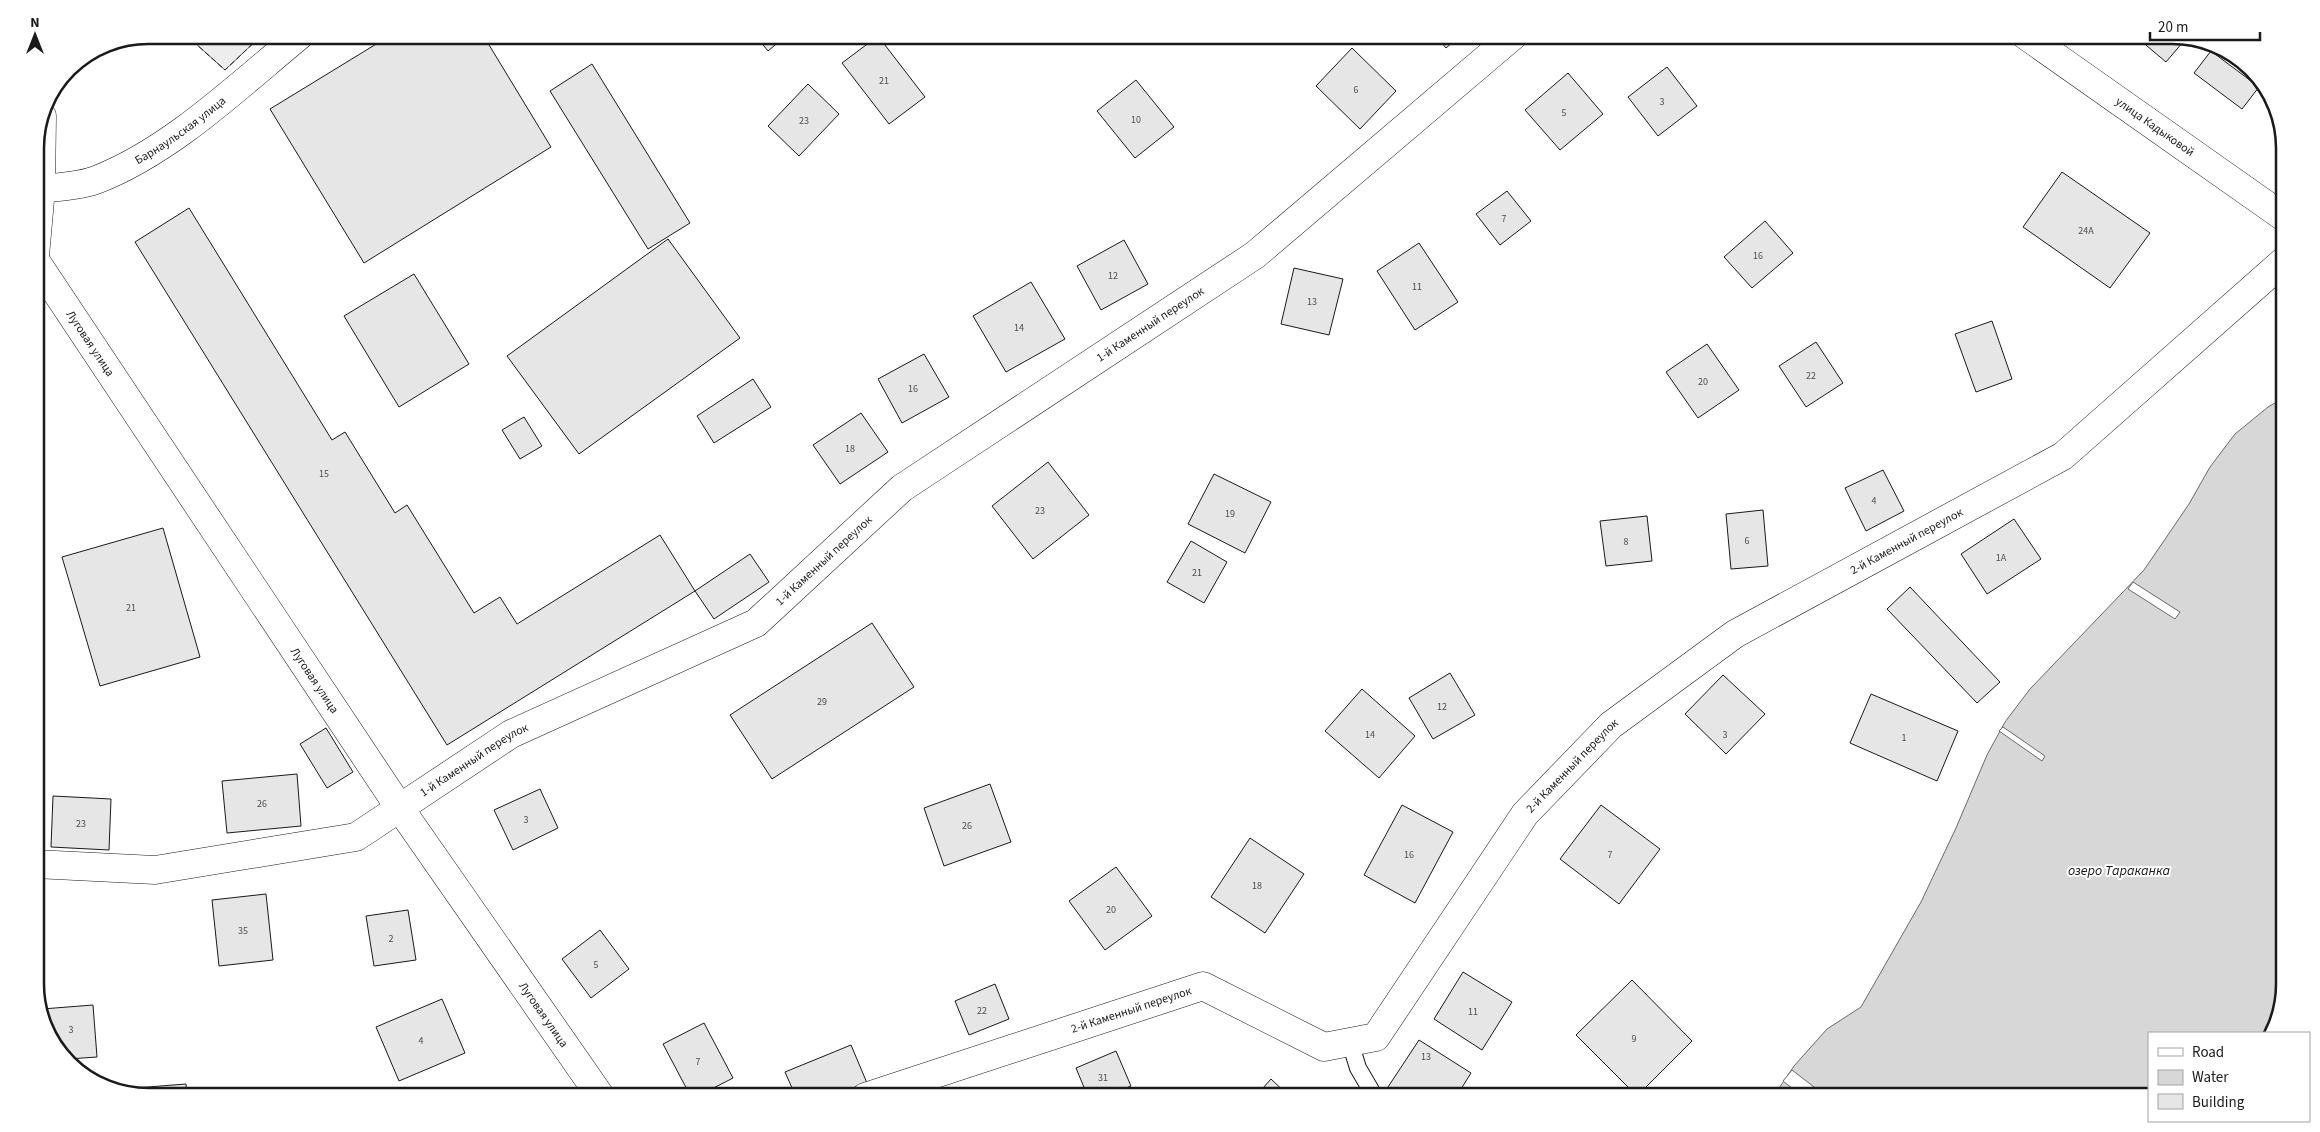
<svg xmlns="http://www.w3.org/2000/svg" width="2320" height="1132" font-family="'Source Sans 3',sans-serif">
<rect width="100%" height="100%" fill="#fff"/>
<path fill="#ededed" stroke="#6a6a6a" d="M 186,35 L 262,35 L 225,70 Z"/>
<path fill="#d7d7d7" stroke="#6a6a6a" d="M 2285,397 L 2285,984 L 2274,1033 L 2149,1033 L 2149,1097 L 1773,1097 L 1794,1066 L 1827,1029 L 1861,1007 L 1921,902 L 1956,828 L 1987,755 L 2005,722 L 2030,689 L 2144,570 L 2189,504 L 2210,467 L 2235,434 L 2268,407 Z"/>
<g fill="#fff" stroke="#6a6a6a">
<path d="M 2133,582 L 2180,612 L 2175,619 L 2128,589 Z"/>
<path d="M 2003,727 L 2045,756 L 2042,761 L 1999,731 Z"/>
<path d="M 1792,1070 L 1827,1097 L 1803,1097 L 1783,1081 Z"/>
</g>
<g fill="#e6e6e6" stroke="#1a1a1a">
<path d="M 391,35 L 483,35 L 551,147 L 364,263 L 270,109 Z"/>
<path d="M 755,35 L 787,35 L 768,51 Z"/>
<path d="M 1435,35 L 1461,35 L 1446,48 Z"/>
<path d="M 2134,35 L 2172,35 L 2183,42 L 2166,62 Z"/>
<path d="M 878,36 L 925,97 L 889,124 L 842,63 Z"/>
<path d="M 1352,48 L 1396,91 L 1360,129 L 1316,86 Z"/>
<path d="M 2211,51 L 2259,87 L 2242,109 L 2194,73 Z"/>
<path d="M 592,64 L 690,223 L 648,249 L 550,91 Z"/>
<path d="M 1667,67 L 1697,106 L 1658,136 L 1628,97 Z"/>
<path d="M 1568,73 L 1603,114 L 1560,150 L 1525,110 Z"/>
<path d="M 1136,80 L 1174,127 L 1135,158 L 1097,111 Z"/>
<path d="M 808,84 L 839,114 L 799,156 L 768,126 Z"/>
<path d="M 2062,172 L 2150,233 L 2110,288 L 2023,227 Z"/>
<path d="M 1507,191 L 1531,221 L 1500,245 L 1476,214 Z"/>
<path d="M 189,208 L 332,440 L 345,432 L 395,513 L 407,505 L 474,613 L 500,597 L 517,624 L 660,535 L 695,591 L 447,745 L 135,242 Z"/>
<path d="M 1765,221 L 1793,253 L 1752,288 L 1724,257 Z"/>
<path d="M 668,239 L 740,338 L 579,454 L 507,356 Z"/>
<path d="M 1124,240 L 1148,284 L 1101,310 L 1077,266 Z"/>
<path d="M 1419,243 L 1458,302 L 1415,330 L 1377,271 Z"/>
<path d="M 1294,268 L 1343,279 L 1329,335 L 1281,324 Z"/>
<path d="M 414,274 L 469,364 L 399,407 L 344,316 Z"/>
<path d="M 1031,282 L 1065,339 L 1006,372 L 973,316 Z"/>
<path d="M 1992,321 L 2012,379 L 1976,392 L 1955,334 Z"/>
<path d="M 1816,342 L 1843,383 L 1806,407 L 1779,366 Z"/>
<path d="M 1707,344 L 1739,390 L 1698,418 L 1666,372 Z"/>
<path d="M 924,354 L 949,397 L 902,423 L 878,379 Z"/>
<path d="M 753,379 L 771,407 L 714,443 L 697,416 Z"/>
<path d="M 861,413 L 888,452 L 840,484 L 813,445 Z"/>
<path d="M 524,417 L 542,446 L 520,459 L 502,430 Z"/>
<path d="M 1048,462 L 1089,515 L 1033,559 L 992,506 Z"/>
<path d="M 1883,470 L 1904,511 L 1866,531 L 1845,488 Z"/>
<path d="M 1214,474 L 1271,502 L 1245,553 L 1188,524 Z"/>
<path d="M 1763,510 L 1768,566 L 1731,569 L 1726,514 Z"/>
<path d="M 1647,516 L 1652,561 L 1606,566 L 1600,521 Z"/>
<path d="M 2014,519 L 2041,559 L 1987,594 L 1961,554 Z"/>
<path d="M 163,528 L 200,657 L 100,686 L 62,557 Z"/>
<path d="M 1191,541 L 1227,562 L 1204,603 L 1167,582 Z"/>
<path d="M 750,554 L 769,582 L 714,619 L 695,591 Z"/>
<path d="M 1910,587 L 2000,682 L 1977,703 L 1887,609 Z"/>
<path d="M 872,623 L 914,687 L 772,779 L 730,715 Z"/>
<path d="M 1450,673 L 1475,715 L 1433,739 L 1409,698 Z"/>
<path d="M 1723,675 L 1765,714 L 1726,754 L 1685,714 Z"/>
<path d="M 1362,689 L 1415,736 L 1379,778 L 1325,731 Z"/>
<path d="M 1871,694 L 1958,731 L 1937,781 L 1850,743 Z"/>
<path d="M 326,728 L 353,772 L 327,788 L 300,744 Z"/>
<path d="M 297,774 L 301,826 L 227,833 L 222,781 Z"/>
<path d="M 990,784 L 1011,842 L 944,866 L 924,808 Z"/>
<path d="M 540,789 L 558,828 L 513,850 L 494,810 Z"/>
<path d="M 53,796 L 111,799 L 109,850 L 51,847 Z"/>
<path d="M 1402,805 L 1453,832 L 1415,903 L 1364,875 Z"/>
<path d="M 1601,805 L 1660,849 L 1619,904 L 1560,859 Z"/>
<path d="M 1250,838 L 1304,874 L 1265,933 L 1211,897 Z"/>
<path d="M 1116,867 L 1152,916 L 1105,950 L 1069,901 Z"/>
<path d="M 266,894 L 273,960 L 219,966 L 212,900 Z"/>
<path d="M 408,910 L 416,960 L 374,966 L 366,916 Z"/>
<path d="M 600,930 L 629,969 L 591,998 L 562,959 Z"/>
<path d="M 1463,972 L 1512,1002 L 1482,1050 L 1434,1019 Z"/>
<path d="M 1632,980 L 1692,1041 L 1637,1096 L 1576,1035 Z"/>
<path d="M 995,984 L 1009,1019 L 969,1035 L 955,1001 Z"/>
<path d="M 442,999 L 465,1053 L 399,1081 L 376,1027 Z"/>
<path d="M 93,1005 L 97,1057 L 68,1059 L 54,1047 L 42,1009 Z"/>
<path d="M 704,1023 L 733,1078 L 696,1097 L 691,1097 L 663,1044 Z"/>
<path d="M 1419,1040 L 1471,1073 L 1456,1097 L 1398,1097 L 1386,1090 Z"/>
<path d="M 851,1045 L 867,1083 L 832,1097 L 796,1097 L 785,1072 Z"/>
<path d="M 1116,1051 L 1131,1086 L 1104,1097 L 1088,1097 L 1076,1068 Z"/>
<path d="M 1271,1079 L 1290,1097 L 1255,1097 Z"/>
<path d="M 186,1084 L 187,1097 L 148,1097 L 136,1094 L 135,1088 Z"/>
</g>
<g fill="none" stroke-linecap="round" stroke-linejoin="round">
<g stroke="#1a1a1a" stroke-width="18">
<path id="lane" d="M 1350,1042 L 1358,1068 L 1375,1097"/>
</g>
<g stroke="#1a1a1a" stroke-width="29">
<g id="street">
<path id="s1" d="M 2025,35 L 2285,218"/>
<path id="s2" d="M 35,189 C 52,188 80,186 96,180 C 171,151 238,86 300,35"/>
<path id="s3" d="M 35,260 L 399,807 L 601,1097"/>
<path id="s4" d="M 35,864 L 155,870 L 356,837 L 511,734 L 756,623 L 902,488 L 1255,255 L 1514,35"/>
<path id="s5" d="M 865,1097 L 1203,986 L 1324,1047 L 1376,1037 L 1525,814 L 1611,725 L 1735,634 L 2063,456 L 2285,260"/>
</g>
</g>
<g stroke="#1a1a1a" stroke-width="29">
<path id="secondary" d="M 35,256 L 41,189 L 42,116"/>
</g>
<use href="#lane" stroke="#fff" stroke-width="16"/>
<use href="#street" stroke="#fff" stroke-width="28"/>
<use href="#secondary" stroke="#fff" stroke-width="28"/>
<path stroke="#1a1a1a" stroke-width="1" stroke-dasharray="6 2.5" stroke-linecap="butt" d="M 186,35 L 225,70 L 262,35"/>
</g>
<g text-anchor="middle" stroke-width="4" stroke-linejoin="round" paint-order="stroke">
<g font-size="10" fill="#4d4d4d">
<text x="884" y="84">21</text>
<text x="1356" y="93">6</text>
<text x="1662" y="105">3</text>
<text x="1564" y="116">5</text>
<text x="1136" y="123">10</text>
<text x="804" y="124">23</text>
<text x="1504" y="222">7</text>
<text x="2086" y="234">24А</text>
<text x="1758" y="259">16</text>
<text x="1113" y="279">12</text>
<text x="1417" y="290">11</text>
<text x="1312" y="305">13</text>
<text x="1019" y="331">14</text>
<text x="1811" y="379">22</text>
<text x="1703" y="385">20</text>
<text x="913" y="392">16</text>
<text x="850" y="452">18</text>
<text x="324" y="477">15</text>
<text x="1874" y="504">4</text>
<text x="1040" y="514">23</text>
<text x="1230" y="517">19</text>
<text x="1747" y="544">6</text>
<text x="1626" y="545">8</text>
<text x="2001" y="561">1А</text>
<text x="1197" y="576">21</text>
<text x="131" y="611">21</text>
<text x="822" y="705">29</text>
<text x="1442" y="710">12</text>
<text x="1370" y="738">14</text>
<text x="1725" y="738">3</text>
<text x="1904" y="741">1</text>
<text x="262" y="807">26</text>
<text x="526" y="823">3</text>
<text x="81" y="827">23</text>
<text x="967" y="829">26</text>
<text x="1409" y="858">16</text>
<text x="1610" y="858">7</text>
<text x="1257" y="889">18</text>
<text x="1111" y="913">20</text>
<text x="243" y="934">35</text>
<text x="391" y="942">2</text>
<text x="596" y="968">5</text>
<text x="982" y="1014">22</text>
<text x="1473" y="1015">11</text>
<text x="71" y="1033">3</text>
<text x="1634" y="1042">9</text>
<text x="421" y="1044">4</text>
<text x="1426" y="1060">13</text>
<text x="698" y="1065">7</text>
<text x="1103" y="1081">31</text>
</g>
<g font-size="12" fill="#1a1a1a" stroke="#fff">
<text dy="4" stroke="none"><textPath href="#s1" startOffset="159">улица Кадыковой</textPath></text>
<text dy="4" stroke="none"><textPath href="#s2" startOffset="160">Барнаульская улица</textPath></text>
<text dy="4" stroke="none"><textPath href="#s4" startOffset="1275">1-й Каменный переулок</textPath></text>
<text dy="4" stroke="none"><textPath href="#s3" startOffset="100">Луговая улица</textPath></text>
<text dy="4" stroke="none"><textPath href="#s5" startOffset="1285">2-й Каменный переулок</textPath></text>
<text dy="4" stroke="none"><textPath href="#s4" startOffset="871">1-й Каменный переулок</textPath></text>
<text dy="4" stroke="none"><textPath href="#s3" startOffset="505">Луговая улица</textPath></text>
<text dy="4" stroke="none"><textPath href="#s4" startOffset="465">1-й Каменный переулок</textPath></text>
<text dy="4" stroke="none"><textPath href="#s5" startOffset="880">2-й Каменный переулок</textPath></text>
<text dy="4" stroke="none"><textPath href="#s5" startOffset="280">2-й Каменный переулок</textPath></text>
<text dy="4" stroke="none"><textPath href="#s3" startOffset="910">Луговая улица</textPath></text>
</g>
<g font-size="14" font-style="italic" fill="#1a1a1a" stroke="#fff">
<text x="2119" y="875">озеро Тараканка</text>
</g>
</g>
<path d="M0 0H2320V1132H0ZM148 44H2172A104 104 0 0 1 2276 148V984A104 104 0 0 1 2172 1088H148A104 104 0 0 1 44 984V148A104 104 0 0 1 148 44Z" fill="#fff" fill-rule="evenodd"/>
<path fill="none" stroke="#1a1a1a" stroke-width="2.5" d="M148 44H2172A104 104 0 0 1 2276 148V984A104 104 0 0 1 2172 1088H148A104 104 0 0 1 44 984V148A104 104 0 0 1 148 44Z"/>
<rect x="2148" y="1032" width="162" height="90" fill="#ffffff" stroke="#a3a3a3"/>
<rect x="2158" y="1048" width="25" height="8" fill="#ffffff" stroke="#a3a3a3"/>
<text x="2192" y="1057" font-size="15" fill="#1a1a1a">Road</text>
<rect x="2158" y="1070" width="25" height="15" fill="#d7d7d7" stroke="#a3a3a3"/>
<text x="2192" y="1082" font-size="15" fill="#1a1a1a">Water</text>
<rect x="2158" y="1094" width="25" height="15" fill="#e6e6e6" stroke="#a3a3a3"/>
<text x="2192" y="1107" font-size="15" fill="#1a1a1a">Building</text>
<g transform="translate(35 35)" stroke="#ffffff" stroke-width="4" paint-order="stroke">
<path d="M0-4L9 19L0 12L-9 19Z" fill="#1a1a1a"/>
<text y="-8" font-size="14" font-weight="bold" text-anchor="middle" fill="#1a1a1a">N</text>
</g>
<path d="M2150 32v8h110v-8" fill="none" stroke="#1a1a1a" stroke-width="2.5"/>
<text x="2158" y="32" font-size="15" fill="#1a1a1a" stroke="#ffffff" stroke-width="4" paint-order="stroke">20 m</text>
</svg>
